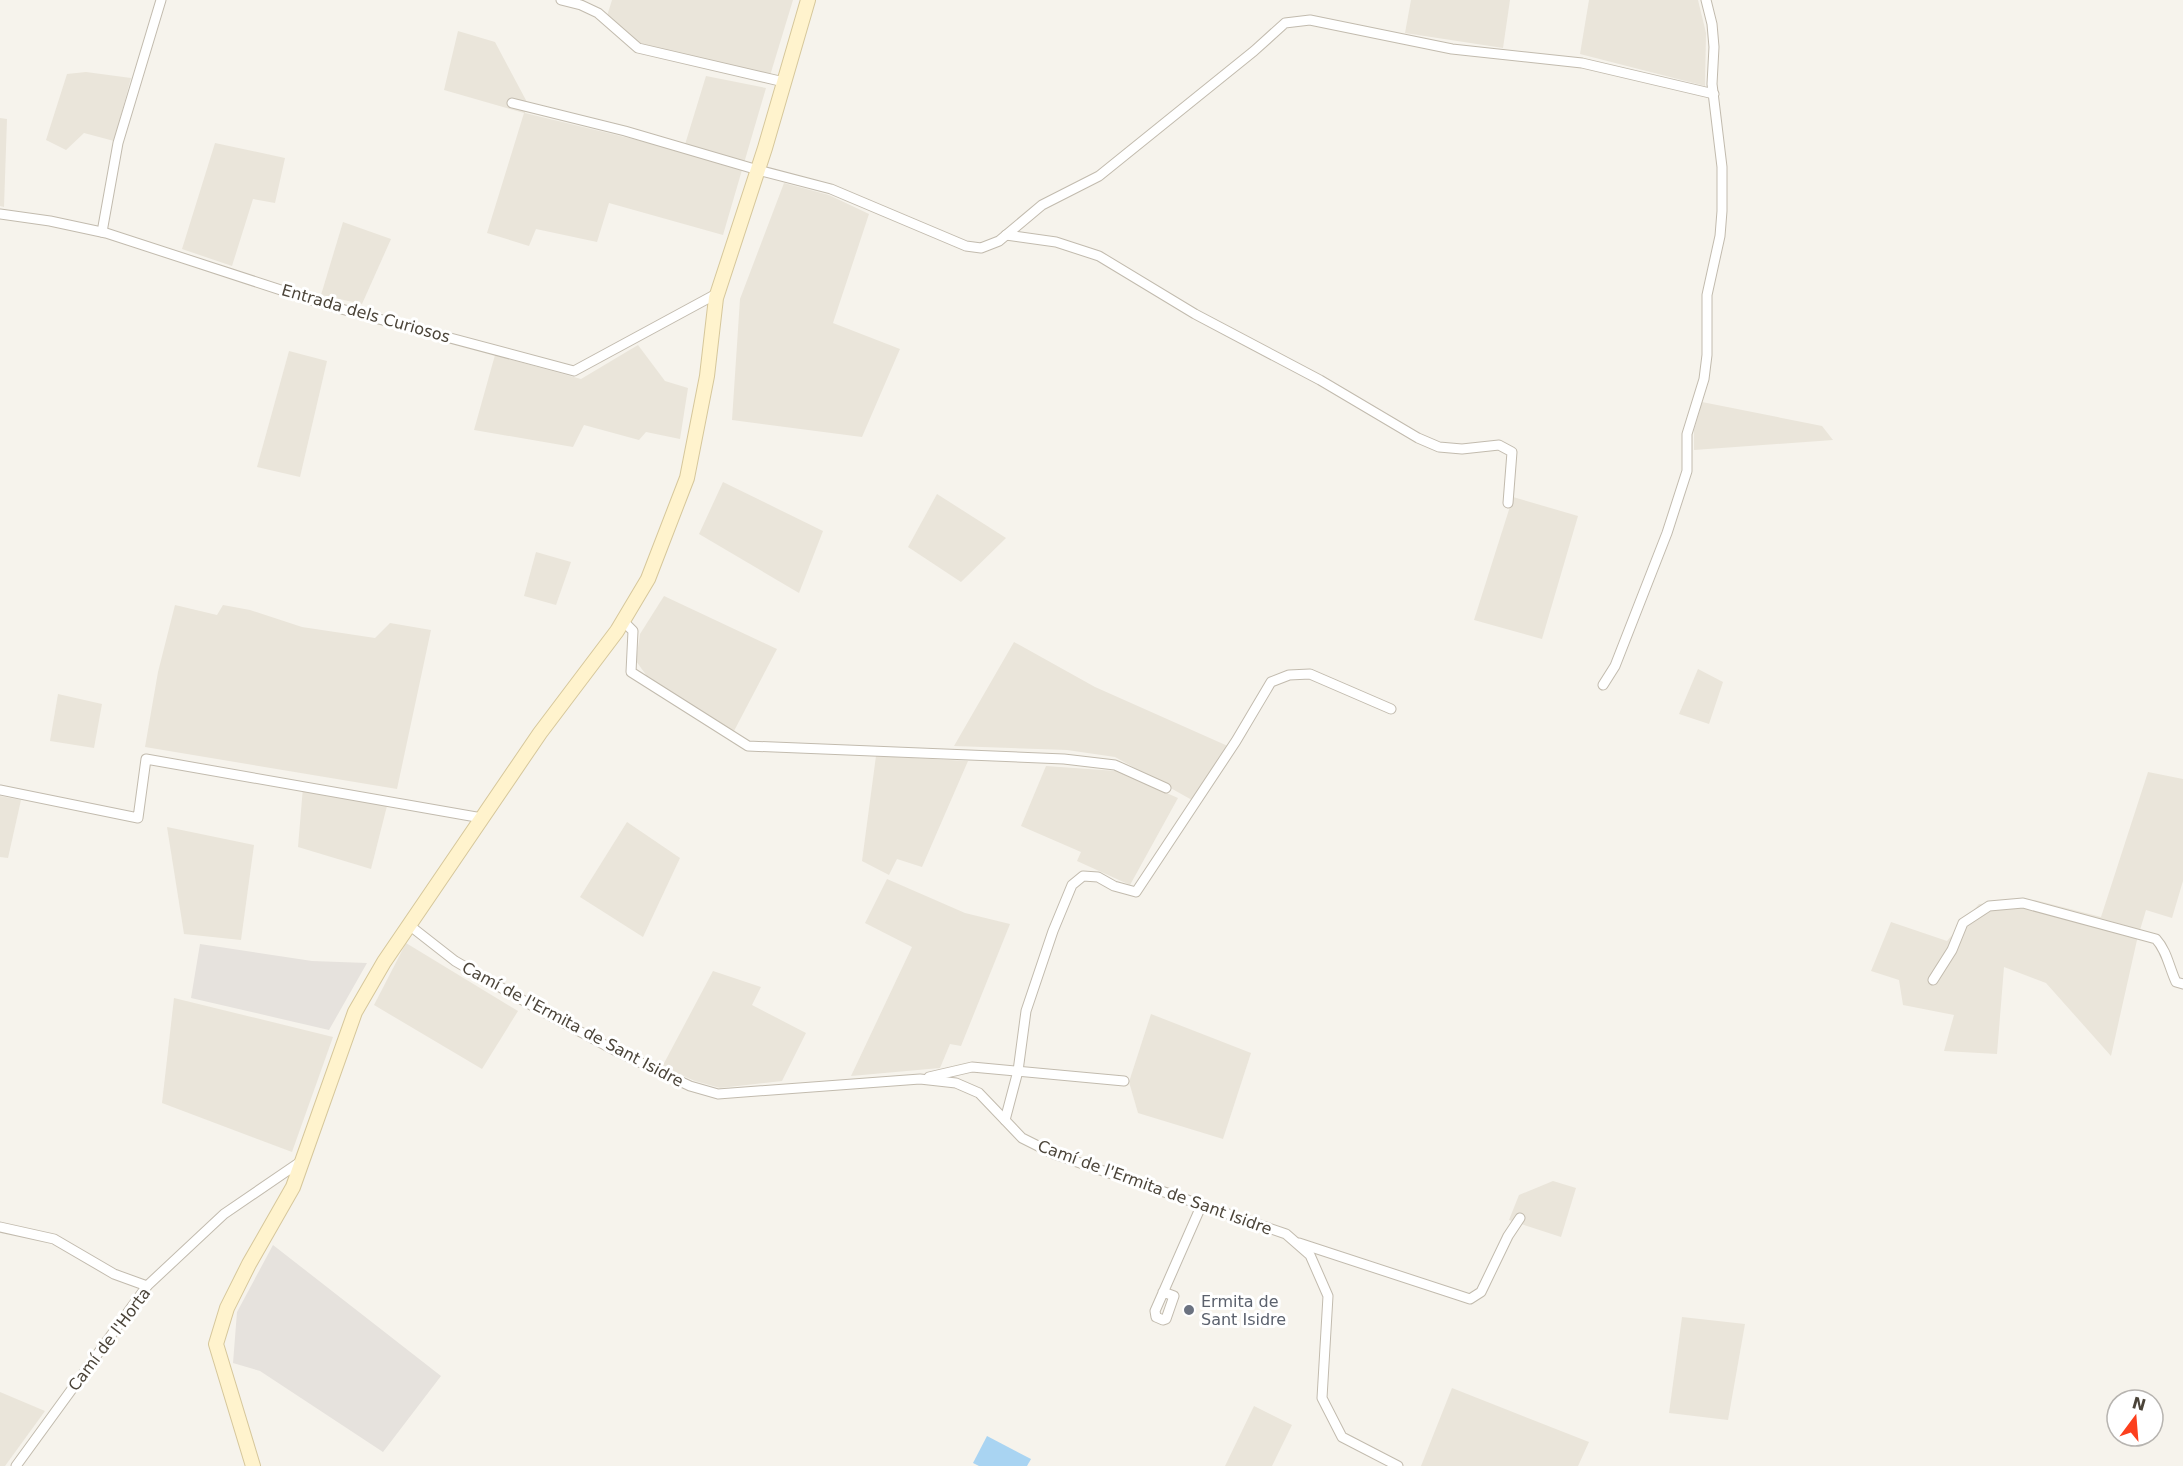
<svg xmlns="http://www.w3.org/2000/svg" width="2183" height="1466" font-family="'DejaVu Sans',sans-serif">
<rect width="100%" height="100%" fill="#f6f3ec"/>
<g fill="#eae5da">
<path d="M 612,0 L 793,0 L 769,79 L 640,43 L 607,16 Z"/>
<path d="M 1411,0 L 1510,0 L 1503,48 L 1405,33 Z"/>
<path d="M 1589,0 L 1698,0 L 1706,33 L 1705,86 L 1580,54 Z"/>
<path d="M 458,31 L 495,42 L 528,104 L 525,113 L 683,151 L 706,76 L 766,88 L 723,235 L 609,203 L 597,242 L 536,229 L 529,246 L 487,233 L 524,113 L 444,90 Z"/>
<path d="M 86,72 L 131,78 L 114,141 L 84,133 L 66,150 L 46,140 L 67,74 Z"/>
<path d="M 0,118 L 7,119 L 4,207 L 0,206 Z"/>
<path d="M 215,143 L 285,158 L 275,203 L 253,199 L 232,266 L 182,249 Z"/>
<path d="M 784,183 L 829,195 L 869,214 L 833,323 L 900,349 L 862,437 L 732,420 L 740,299 Z"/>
<path d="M 343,222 L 391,239 L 362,304 L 321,295 Z"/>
<path d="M 638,345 L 665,381 L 688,388 L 680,439 L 646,432 L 639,440 L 584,425 L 573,447 L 474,430 L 495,355 L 581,379 Z"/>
<path d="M 289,351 L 327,361 L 300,477 L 257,467 Z"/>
<path d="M 1702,402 L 1822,426 L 1833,440 L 1694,450 L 1694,430 Z"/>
<path d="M 723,482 L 823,531 L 799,593 L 699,534 Z"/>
<path d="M 937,494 L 1006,538 L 961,582 L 908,547 Z"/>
<path d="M 1513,497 L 1578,516 L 1542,639 L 1474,620 Z"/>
<path d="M 536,552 L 571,562 L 556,605 L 524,596 Z"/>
<path d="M 664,596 L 777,649 L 734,731 L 649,679 L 636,661 L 640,634 Z"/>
<path d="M 175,605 L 217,615 L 223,605 L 250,610 L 302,627 L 375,638 L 390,623 L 431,630 L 397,789 L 145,747 L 158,672 Z"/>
<path d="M 1014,642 L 1095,687 L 1230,747 L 1192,800 L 1115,757 L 1067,750 L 954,746 Z"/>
<path d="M 1698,669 L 1723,682 L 1709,724 L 1679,714 Z"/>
<path d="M 58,694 L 102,704 L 94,748 L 50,741 Z"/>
<path d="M 876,756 L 968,761 L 922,867 L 897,859 L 889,875 L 862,861 Z"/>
<path d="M 1046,766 L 1116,771 L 1178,798 L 1130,885 L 1077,861 L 1081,852 L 1021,826 Z"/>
<path d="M 2148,772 L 2183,779 L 2183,881 L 2172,918 L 2146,910 L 2137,940 L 2111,1056 L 2046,983 L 2004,967 L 1997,1054 L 1944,1051 L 1954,1015 L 1903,1005 L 1899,980 L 1871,971 L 1891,922 L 1947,941 L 1979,904 L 2035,900 L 2101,917 Z"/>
<path d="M 303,787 L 388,802 L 371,869 L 298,847 Z"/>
<path d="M 0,796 L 21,800 L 8,858 L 0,857 Z"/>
<path d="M 627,822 L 680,858 L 643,937 L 580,897 Z"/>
<path d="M 167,827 L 254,845 L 241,940 L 184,934 Z"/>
<path d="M 887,879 L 965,913 L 1010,924 L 961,1046 L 950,1044 L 940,1068 L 851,1076 L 912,947 L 865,923 Z"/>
<path d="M 406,943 L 518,1011 L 482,1069 L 374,1005 Z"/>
<path d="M 713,971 L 761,987 L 752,1005 L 806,1033 L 782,1081 L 720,1088 L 695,1081 L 662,1067 Z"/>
<path d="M 174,998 L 333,1037 L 292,1152 L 162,1103 Z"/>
<path d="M 1151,1014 L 1251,1053 L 1223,1139 L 1138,1113 L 1129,1082 Z"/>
<path d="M 1553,1181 L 1576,1188 L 1561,1237 L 1509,1220 L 1519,1195 Z"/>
<path d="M 1682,1317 L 1745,1324 L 1728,1420 L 1669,1413 Z"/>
<path d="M 1452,1388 L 1589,1442 L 1578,1466 L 1421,1466 Z"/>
<path d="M 0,1392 L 45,1411 L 5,1466 L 0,1466 Z"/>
<path d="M 1254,1406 L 1292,1425 L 1272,1466 L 1225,1466 Z"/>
</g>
<g fill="#e6e2dd">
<path d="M 200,944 L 312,961 L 367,963 L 329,1030 L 191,998 Z"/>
<path d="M 273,1245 L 441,1376 L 383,1452 L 260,1371 L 233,1363 L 237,1312 Z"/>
</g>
<path fill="#a9d4f2" d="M 987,1436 L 1031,1459 L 1027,1466 L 979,1466 L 973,1463 Z"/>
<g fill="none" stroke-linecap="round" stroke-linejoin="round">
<g stroke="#c2bbae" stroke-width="11">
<g id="street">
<path d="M 561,0 L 581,5 L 598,13 L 638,48 L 784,82"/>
<path d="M 512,103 L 625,131 L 758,170 L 831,189 L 966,246 L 981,248 L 999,241 L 1042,205 L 1099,176 L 1254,51 L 1285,23 L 1310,20 L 1452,49 L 1582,63 L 1714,94"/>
<path d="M 0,214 L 50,221 L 106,233 L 330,306 L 574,371 L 718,293"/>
<path d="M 102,232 L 118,143 L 161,0"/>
<path d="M 1006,235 L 1056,242 L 1099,256 L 1195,314 L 1320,380 L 1418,438 L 1439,447 L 1462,449 L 1499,445 L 1512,452 L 1508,503"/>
<path d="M 623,621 L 633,631 L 631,672 L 748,746 L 1064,759 L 1115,765 L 1166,788"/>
<path d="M 1603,685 L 1615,666 L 1667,533 L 1687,471 L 1687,434 L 1704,379 L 1707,355 L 1707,295 L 1720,236 L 1722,211 L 1722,167 L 1712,84 L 1714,47 L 1712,24 L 1706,0"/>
<path d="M 0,790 L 138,818 L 146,759 L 482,818"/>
<path d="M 409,925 L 455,961 L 538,1009 L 616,1051 L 690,1086 L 718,1094 L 920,1079 L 956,1083 L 979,1093 L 1022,1138 L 1054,1154 L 1286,1234 L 1310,1255 L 1328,1296 L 1322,1398 L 1342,1437 L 1398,1466"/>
<path d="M 1933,980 L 1952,950 L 1963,923 L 1989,906 L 2023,903 L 2156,939 C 2167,951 2169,967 2176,982 L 2183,984"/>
<path d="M 929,1077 L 972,1067 L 1124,1081"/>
<path d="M 1005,1120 L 1018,1071 L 1026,1011 L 1053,931 L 1072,885 L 1083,876 L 1098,877 L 1114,886 L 1136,892 L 1236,741 L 1271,682 L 1289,675 L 1310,674 L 1391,709"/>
<path d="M 0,1227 L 54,1239 L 114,1274 L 147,1286"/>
<path d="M 1299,1243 L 1470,1299 L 1481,1292 L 1508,1236 L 1520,1218"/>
<path d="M 1163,1292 L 1174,1296 L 1166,1319 L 1163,1320 L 1156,1317 L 1155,1311 L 1202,1204"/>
<path d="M 16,1466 L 147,1286 L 224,1214 L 303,1160"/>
</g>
</g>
<g stroke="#d6c79b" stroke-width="16">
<path id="secondary" d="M 253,1466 L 216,1344 L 227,1308 L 249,1264 L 293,1187 L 355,1012 L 384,962 L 540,733 L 617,631 L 648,579 L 687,478 L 707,376 L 716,298 L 765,148 L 808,0"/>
</g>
<use href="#street" stroke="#fff" stroke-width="9"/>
<use href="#secondary" stroke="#fff3cd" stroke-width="14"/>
</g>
<circle fill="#6b7280" stroke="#fff" stroke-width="2" cx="1189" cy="1310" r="6"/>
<g text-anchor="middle" stroke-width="6" stroke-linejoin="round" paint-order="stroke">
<g font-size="16" fill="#4b4439" stroke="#fff">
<text transform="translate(366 313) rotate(16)" y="6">Entrada dels Curiosos</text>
<text transform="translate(573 1024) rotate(28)" y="6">Camí de l'Ermita de Sant Isidre</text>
<text transform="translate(1155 1187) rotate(20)" y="6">Camí de l'Ermita de Sant Isidre</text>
<text transform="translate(109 1339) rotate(-53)" y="6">Camí de l'Horta</text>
</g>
<g font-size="16" fill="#5b616d" stroke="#fff" text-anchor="start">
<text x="1201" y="1307">Ermita de<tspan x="1201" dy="18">Sant Isidre</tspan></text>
</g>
</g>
<g transform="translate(2135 1418) rotate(16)"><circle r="28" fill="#ffffff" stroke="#b7b4b0" stroke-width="1.5"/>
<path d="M0-4.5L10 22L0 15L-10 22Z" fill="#fc3f1d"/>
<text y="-9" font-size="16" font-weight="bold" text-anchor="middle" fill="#4b4439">N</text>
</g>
</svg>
